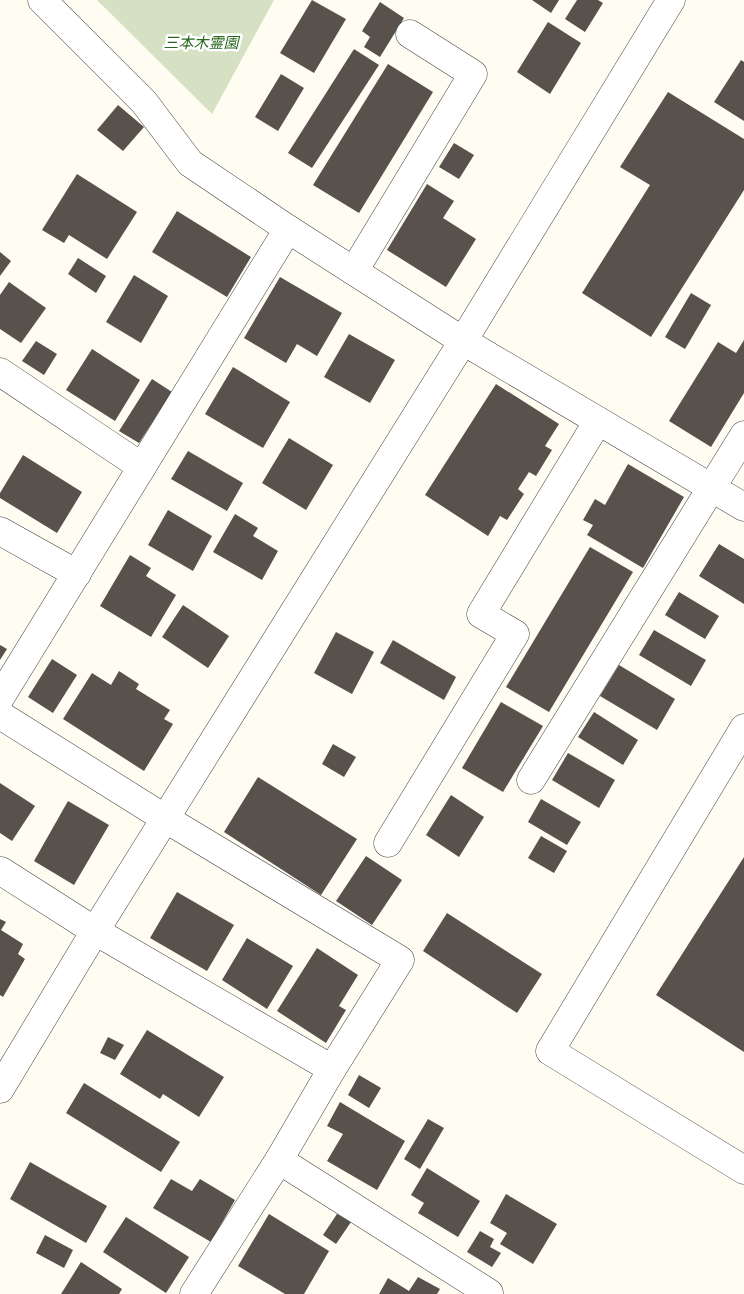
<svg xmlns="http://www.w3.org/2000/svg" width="744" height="1294" font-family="'Noto Serif','Noto Sans JP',serif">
<rect width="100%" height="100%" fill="#fffdf2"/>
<path fill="#d5e1c2" d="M 97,0 L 274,0 L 212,114 Z"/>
<g fill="#58514c">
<path d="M 312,0 L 346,19 L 314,73 L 280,53 Z"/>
<path d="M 532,0 L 559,0 L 551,13 Z"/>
<path d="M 577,0 L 598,0 L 603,3 L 585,32 L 565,19 Z"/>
<path d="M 380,2 L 404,18 L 380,57 L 364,47 L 370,37 L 362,31 Z"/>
<path d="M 548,22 L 581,43 L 550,94 L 517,72 Z"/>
<path d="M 354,49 L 379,65 L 312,168 L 288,153 Z"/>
<path d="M 741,60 L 744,62 L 744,121 L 714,102 Z"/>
<path d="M 388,64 L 433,92 L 359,213 L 313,185 Z"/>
<path d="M 281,74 L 304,88 L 278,131 L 255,117 Z"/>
<path d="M 668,92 L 744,139 L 744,190 L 651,337 L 582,293 L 650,185 L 620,167 Z"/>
<path d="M 118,105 L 144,127 L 123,151 L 97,130 Z"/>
<path d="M 454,143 L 474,155 L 459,179 L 439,167 Z"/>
<path d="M 77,174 L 137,212 L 107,259 L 69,235 L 64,243 L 42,230 Z"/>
<path d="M 427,184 L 454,201 L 443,218 L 476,239 L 446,287 L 387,250 Z"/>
<path d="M 177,211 L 251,257 L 227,297 L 152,252 Z"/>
<path d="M 0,252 L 11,261 L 0,276 Z"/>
<path d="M 78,258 L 106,276 L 96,293 L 68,274 Z"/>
<path d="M 134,275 L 168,296 L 141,343 L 106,322 Z"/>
<path d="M 280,277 L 342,313 L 317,356 L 297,344 L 286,363 L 244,338 Z"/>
<path d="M 9,282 L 46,308 L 21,343 L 0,329 L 0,295 Z"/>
<path d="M 691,293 L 711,305 L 685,349 L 665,337 Z"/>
<path d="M 349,334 L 395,360 L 370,403 L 324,377 Z"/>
<path d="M 744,340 L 744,393 L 711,447 L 669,421 L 718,342 L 736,353 Z"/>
<path d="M 36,341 L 57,354 L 44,375 L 22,361 Z"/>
<path d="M 92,349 L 140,380 L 115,421 L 66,390 Z"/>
<path d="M 233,367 L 290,402 L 263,448 L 205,414 Z"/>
<path d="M 152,379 L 172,392 L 139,443 L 119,431 Z"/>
<path d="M 496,384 L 559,424 L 545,446 L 552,450 L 536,476 L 529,472 L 518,489 L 524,494 L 507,520 L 500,516 L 488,536 L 425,495 Z"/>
<path d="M 289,438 L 333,465 L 306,510 L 262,483 Z"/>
<path d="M 188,451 L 243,483 L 227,511 L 171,479 Z"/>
<path d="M 23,455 L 82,492 L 57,533 L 0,498 L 0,493 Z"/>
<path d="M 628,464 L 684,497 L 643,568 L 587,535 L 593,525 L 583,520 L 595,499 L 605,505 Z"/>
<path d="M 168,510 L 212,536 L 193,571 L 148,545 Z"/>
<path d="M 235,514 L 258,528 L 253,536 L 278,551 L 262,580 L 213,552 Z"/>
<path d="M 719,544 L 744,559 L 744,604 L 699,576 Z"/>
<path d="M 590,547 L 633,572 L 549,712 L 506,687 Z"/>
<path d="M 130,555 L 151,568 L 146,576 L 176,595 L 151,637 L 100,606 Z"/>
<path d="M 679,592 L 719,616 L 705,639 L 665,615 Z"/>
<path d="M 183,605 L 229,636 L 208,668 L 162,637 Z"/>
<path d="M 654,630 L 706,660 L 691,686 L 639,655 Z"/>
<path d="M 336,632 L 374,652 L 352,694 L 314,673 Z"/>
<path d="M 393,640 L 456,677 L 444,700 L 380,663 Z"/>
<path d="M 0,645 L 7,649 L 0,660 Z"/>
<path d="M 52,659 L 77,675 L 53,713 L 28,697 Z"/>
<path d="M 619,665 L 675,699 L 657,730 L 600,696 Z"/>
<path d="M 119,671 L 139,684 L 136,689 L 170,710 L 164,719 L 173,724 L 144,771 L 63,719 L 92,673 L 111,685 Z"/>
<path d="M 501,702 L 543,726 L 503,792 L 462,768 Z"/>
<path d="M 594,712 L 638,740 L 623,765 L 578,737 Z"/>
<path d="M 333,744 L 356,757 L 344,777 L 322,764 Z"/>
<path d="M 568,753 L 615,780 L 599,808 L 552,780 Z"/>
<path d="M 258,777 L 357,839 L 321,895 L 224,832 Z"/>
<path d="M 0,783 L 35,806 L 12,841 L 0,833 Z"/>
<path d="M 451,795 L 484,817 L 459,857 L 426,835 Z"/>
<path d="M 541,799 L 581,822 L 567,845 L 528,822 Z"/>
<path d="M 68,801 L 109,825 L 74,885 L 34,861 Z"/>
<path d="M 541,836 L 567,851 L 554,873 L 528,858 Z"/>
<path d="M 366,856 L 402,880 L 372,925 L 336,901 Z"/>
<path d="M 744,857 L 744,1052 L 656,995 Z"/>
<path d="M 177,892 L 234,925 L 207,971 L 150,938 Z"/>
<path d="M 447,913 L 542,974 L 517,1013 L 423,951 Z"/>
<path d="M 0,919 L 6,922 L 1,930 L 23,944 L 18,954 L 25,959 L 3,997 L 0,995 Z"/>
<path d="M 247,938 L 293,966 L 267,1009 L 222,980 Z"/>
<path d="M 317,948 L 358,975 L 339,1006 L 346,1010 L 326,1043 L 277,1011 Z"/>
<path d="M 147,1030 L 224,1077 L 199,1117 L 163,1094 L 160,1099 L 120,1074 Z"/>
<path d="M 108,1037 L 124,1045 L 115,1060 L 100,1053 Z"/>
<path d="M 359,1075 L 381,1088 L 369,1108 L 348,1095 Z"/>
<path d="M 84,1083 L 180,1142 L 161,1172 L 66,1113 Z"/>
<path d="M 340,1102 L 405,1141 L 377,1190 L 327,1161 L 343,1134 L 327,1126 Z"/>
<path d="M 428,1119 L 444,1128 L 420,1169 L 404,1159 Z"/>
<path d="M 30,1162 L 107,1206 L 86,1243 L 10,1199 Z"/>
<path d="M 427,1168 L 480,1201 L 458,1237 L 418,1213 L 424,1203 L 411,1195 Z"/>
<path d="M 171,1179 L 192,1191 L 200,1179 L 235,1200 L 211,1242 L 153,1208 Z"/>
<path d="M 506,1194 L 557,1224 L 533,1264 L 500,1244 L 507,1233 L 490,1223 Z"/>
<path d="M 269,1214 L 329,1251 L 304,1294 L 285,1294 L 238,1266 Z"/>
<path d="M 337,1214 L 351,1222 L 336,1244 L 323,1235 Z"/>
<path d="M 126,1217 L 189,1257 L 166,1293 L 103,1252 Z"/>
<path d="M 480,1231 L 494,1239 L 490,1247 L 501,1253 L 492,1267 L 467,1252 Z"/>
<path d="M 45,1235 L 73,1250 L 64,1268 L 36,1253 Z"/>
<path d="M 81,1262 L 122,1289 L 119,1294 L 61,1294 Z"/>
<path d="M 418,1277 L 440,1289 L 437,1294 L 379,1294 L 388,1278 L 409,1291 Z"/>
</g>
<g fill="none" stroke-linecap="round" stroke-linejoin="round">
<g stroke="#424242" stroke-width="29">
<g id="minor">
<path d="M 42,0 L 144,102 L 190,163 L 288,229 L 463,341 L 744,507"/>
<path d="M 354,271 L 473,74 L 410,34"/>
<path d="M 0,372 L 142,467"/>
<path d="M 0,531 L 77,574"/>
<path d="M 0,698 L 288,229"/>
<path d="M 0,715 L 166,819 L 400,960 L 332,1069 L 279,1160 L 194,1294"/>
<path d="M 744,728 L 550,1051 L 744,1170"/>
<path d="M 531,780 L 744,435"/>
<path d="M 388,843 L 515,634 L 481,614 L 598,421"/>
<path d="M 1,871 L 95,931 L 332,1069"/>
<path d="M 0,1089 L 95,931 L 463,341 L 671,0"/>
<path d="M 279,1160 L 489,1293"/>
</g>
</g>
<use href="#minor" stroke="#fff" stroke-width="28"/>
</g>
<g text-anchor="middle" stroke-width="5" stroke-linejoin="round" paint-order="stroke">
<g font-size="15" font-style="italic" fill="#2b6720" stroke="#fff">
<text x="201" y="48">三本木霊園</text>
</g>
</g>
</svg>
